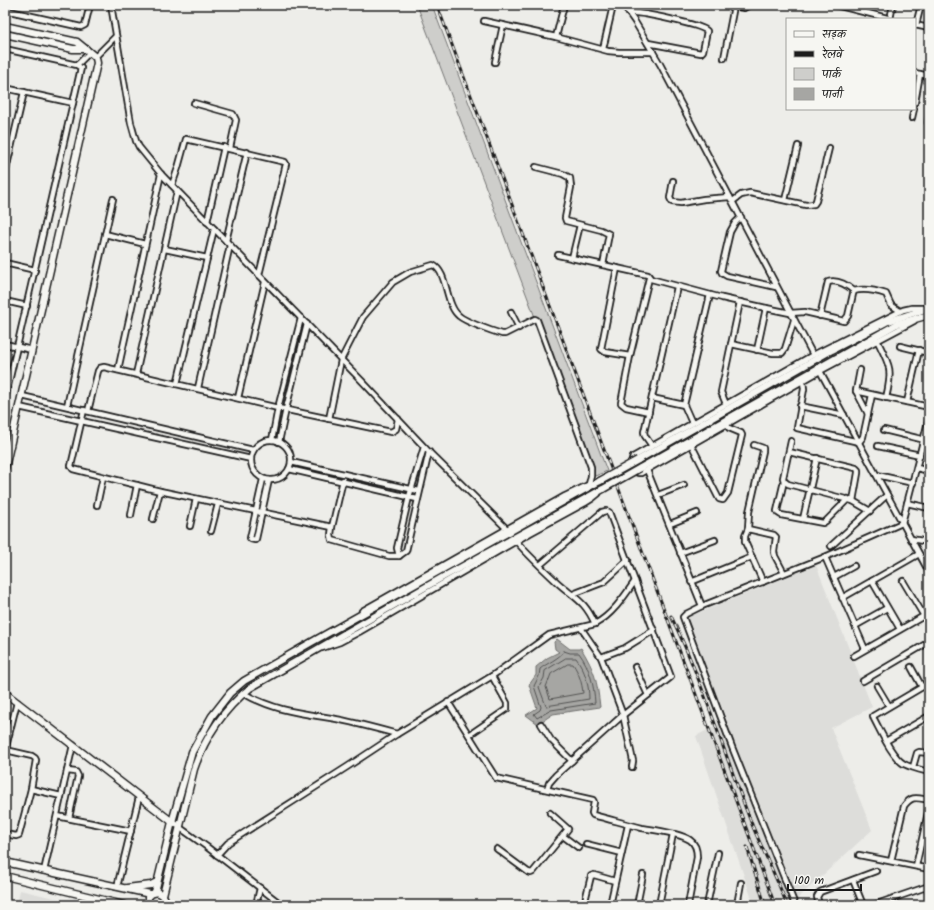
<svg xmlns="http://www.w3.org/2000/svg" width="934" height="910" font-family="Kalam,'Playpen Sans Deva',sans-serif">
<rect width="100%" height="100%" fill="#edede9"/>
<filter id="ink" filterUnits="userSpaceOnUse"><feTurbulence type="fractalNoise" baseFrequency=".025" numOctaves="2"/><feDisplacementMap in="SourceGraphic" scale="8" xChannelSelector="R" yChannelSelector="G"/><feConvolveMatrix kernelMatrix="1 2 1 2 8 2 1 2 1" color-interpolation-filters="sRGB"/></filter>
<g filter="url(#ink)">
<g fill="#ddddda">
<path d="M 816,565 L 872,707 L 831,728 L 872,830 L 798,898 L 800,905 L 754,905 L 696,736 L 727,720 L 686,618 Z"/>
<path d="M 20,890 L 84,905 L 17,905 Z"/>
</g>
<path fill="#cececb" stroke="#757574" d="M 417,5 L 432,5 L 607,471 L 595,476 Z"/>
<path fill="#a6a6a3" stroke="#6f6f6d" d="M 557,639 L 570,649 L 579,649 L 581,648 C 595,671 597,680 600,707 L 553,714 L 538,724 L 526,715 L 537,708 L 529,685 L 536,675 L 536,667 L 547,658 L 559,652 L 555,649 L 554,642 Z"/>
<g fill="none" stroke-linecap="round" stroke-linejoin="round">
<g stroke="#535352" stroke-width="1">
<path d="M 564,651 L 570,653 L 579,653 C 590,668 594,685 595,703 L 551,710 L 537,718 L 534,714 L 540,710 L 541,707 L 534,686 L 539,676 L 540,669 C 547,663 559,659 564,651 Z"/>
<path d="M 566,658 L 576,658 C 585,670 589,684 589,699 L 546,706 L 539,687 L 544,678 L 545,671 Z"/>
<path d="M 568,664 L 573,664 C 579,673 582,683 583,693 L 550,699 L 546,687 L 551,674 Z"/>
</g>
<g stroke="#1c1c1c" stroke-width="8">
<g id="street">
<path d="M 111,5 L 131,123 L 136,141 L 139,147 L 161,174 L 361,380 L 429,452 L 506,528"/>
<path d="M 623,5 L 635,22 L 660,64 L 813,355"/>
<path d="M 727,5 L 744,8 L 749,5"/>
<path d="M 836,5 L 891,19"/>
<path d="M 5,10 L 81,27 L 85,25 L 90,5"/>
<path d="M 629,13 C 638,11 702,25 707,31 L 703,51 L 701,53 L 648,43"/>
<path d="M 890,19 L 893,5"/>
<path d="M 484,21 L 556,37 L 608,51 L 619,52 L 653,52"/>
<path d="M 915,25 L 929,28"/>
<path d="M 916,25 L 921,5"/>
<path d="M 556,37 L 564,5"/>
<path d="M 5,49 L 77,65 L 81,68 L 5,399"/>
<path d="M 603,49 L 612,10 L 611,8 L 605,5"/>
<path d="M 95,57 L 116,36"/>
<path d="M 724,58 L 734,6"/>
<path d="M 495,62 L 503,25"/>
<path d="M 77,65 L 90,52"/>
<path d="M 915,73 L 929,76"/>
<path d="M 5,88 L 73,103"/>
<path d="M 915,102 L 920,74"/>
<path d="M 194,103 L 233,114 L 236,120 L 230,148"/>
<path d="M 912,118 L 914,109"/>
<path d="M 928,122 L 929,117"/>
<path d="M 536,167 L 563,174 L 570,178 L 571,187 L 565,218 L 566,221 L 601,230 L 609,234 L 603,265"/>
<path d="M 5,174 L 24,92"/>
<path d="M 673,181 L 670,198 L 672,202 L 681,203 L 704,199 L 730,197"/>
<path d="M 172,185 L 178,168 L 186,139 L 285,162 L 286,164 L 259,275"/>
<path d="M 785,200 L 798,146"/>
<path d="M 733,201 L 741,195 L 750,193 L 806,205 L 814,204 L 816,201 L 829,148"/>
<path d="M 741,217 L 735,223 L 730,232 L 721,271 L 722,273 L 727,276 L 776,287"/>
<path d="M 207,222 L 224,147"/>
<path d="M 105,234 L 145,244"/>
<path d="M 226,241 L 247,152"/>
<path d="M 165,249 L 207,258"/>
<path d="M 558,255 L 648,275 L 651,279 L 722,298 L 766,308 L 790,313 L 805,312 L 844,321 L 848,316 L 853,294 L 854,291 C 864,288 877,291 886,294 L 891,305 L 900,311"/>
<path d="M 572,258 L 580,225"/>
<path d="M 5,263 L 35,270"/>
<path d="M 617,268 L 601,349 L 605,352 L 630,356"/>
<path d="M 5,301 L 27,306"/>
<path d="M 511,312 L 519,328"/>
<path d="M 820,316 L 828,282 C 838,279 847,285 854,291"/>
<path d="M 914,321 L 820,371 L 641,473 L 638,473 L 632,460 L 633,457 L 813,355 L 903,310 L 912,308 L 924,308"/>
<path d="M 877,340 C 890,366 893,369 886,398"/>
<path d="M 5,344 L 32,350"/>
<path d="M 731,344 L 773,353 L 782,353 L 785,349 L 794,320"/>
<path d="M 900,346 L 929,353"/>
<path d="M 757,350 L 766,308"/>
<path d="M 118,370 L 161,174"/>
<path d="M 860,370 L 856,391 L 868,414"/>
<path d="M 820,371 L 929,572"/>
<path d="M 136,374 L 177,191"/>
<path d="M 803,381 L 804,389 L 797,428 L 859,442 L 863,437 L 872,395"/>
<path d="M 177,384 L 214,229"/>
<path d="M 198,388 L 230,245"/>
<path d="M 856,391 L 929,407"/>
<path d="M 22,396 L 253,450"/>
<path d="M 238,398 L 265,282"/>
<path d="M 652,398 L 684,405"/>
<path d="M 907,402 L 919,350"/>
<path d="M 726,404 L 721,392 L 740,302"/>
<path d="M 67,406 L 113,199"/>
<path d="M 800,406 L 844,415"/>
<path d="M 19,407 L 251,459"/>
<path d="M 84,410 L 71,466 L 73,469 L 160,491 L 332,527"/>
<path d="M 88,411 L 98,371 L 100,368 L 104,367 L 278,408 L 391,432 L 396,429 L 398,419"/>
<path d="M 649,412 L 626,407 L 621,403 L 630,356 L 649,278"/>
<path d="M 329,419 L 341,360 L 363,317 L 393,282 L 410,272 L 433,265 C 448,272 445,305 459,316 C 466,322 492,331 502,334 L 505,334 L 535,319 L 537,320 L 591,467 L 591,476 L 589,484"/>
<path d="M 692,423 L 684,405 L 710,295"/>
<path d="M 884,430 L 929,441"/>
<circle cx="271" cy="460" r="20"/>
<path d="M 272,440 L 278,408 L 301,318"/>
<path d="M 791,441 L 783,478 L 784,481 L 788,484 L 853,501 L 870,511"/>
<path d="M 279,442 L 286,409 L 307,324"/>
<path d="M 691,444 L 719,499 L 723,500 L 728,493 L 742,435 L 741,433 L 729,428 L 726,424"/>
<path d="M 754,445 L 763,448 L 763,451 L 749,512 L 748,529 L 774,535 L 776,537 L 774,552 L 775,556 L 784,573"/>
<path d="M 652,446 L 645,436 L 644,432 L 677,287"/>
<path d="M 878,446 L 920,455"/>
<path d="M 789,452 L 856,468 L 858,470 L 858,473 L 853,501"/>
<path d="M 291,462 L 419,491"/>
<path d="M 917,468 L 929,471"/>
<path d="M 289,469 L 417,499"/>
<path d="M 647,470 L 702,606"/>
<path d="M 877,475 L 913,483"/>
<path d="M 263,479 L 250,538 L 251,539 L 255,540 L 256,539 L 269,480"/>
<path d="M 343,480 L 332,527 L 331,535 L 332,540 L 389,556 L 399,556 L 406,551 L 429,452"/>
<path d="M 784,481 L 777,511 L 778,513 L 781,515 L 823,523 L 826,521 L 848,499"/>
<path d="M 658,495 L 684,485"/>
<path d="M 907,503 L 929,508"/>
<path d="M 97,505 L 103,477"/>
<path d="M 131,515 L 137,485"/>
<path d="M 153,519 L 160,491"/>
<path d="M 803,519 L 817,458"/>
<path d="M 670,524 L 697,513"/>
<path d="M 190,526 L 196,499"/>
<path d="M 748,529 L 745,536 L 745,542 L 763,582"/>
<path d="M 211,531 L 218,504"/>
<path d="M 911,539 L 929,542"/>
<path d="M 516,541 C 529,556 544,570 558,583 C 576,599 585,601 595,624"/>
<path d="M 831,546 L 887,495"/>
<path d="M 680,553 L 715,540"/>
<path d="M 399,556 L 397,548 L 409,497 L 424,447"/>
<path d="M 825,557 L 865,649"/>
<path d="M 540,565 L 602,512 L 606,511 L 609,512 L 671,677 L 623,715 L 556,775 L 549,783 L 547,789"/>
<path d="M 834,577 L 854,566"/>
<path d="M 872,581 L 900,629"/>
<path d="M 903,581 L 924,616"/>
<path d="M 691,582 L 752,557"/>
<path d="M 573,594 L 604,582 L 628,560"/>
<path d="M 842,598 L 919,554"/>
<path d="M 362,611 L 565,496 L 590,484"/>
<path d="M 855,626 L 887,608"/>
<path d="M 581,628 L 601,657 L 623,715 L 633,761 L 632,767"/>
<path d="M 322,648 L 340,642 L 359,632 L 530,533 L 585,503 L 593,498 L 598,494"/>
<path d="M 854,656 L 929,613"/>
<path d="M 601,657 L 625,648 L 654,630"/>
<path d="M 635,667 L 648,695"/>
<path d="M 911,667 L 922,687"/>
<path d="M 863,681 L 929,642"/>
<path d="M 929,683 L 873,716 L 874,719 C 881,732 892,757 904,764 C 912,768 921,770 929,772"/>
<path d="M 877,686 L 889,706"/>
<path d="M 243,693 C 272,710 299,713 331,718 C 353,722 375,728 397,734"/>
<path d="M 448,702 L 496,778 L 593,800 L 594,802 L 592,813 L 593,815 C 609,819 626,824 642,828 C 655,830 680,833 690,840 C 696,844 697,851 697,857 L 688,905"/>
<path d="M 541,724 L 551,740 L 572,761"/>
<path d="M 469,735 L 507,709 L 507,703 L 492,676"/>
<path d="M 886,741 L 929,716"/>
<path d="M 5,751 L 17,702"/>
<path d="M 913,767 L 917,753 L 919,752 L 929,753"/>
<path d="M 67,771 L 76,772 L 78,776 L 69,818"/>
<path d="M 31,789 L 61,796"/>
<path d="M 57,816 L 131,831"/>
<path d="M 179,827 L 207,847 L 282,905"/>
<path d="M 5,834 L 16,836 L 19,835 L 31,789 L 36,760 L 35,758 L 32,756 L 6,750"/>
<path d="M 563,836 L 579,848"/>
<path d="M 586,844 L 622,853"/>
<path d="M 497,849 L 528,872 L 531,873 L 533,872 L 568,829 L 550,813"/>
<path d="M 217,855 L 228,843 L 347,767 L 397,734 L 492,676 L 549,635 L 595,624 C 612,615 624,597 635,581"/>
<path d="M 859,855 L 929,869"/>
<path d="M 891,861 L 904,806 C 912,795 917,798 929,800"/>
<path d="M 916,866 L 929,808"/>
<path d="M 44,871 L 73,745"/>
<path d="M 853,880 L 863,905"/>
<path d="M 117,887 L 139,797"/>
<path d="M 256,905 L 260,888"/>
<path d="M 584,905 L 591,876 L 594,875 L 615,881"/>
<path d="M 610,905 L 628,825"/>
<path d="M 637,905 L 643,875"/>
<path d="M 659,905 L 673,834"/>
<path d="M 707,905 L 718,853"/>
<path d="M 737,905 L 741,883"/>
<path d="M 795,905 L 732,747 L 683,617 L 686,614 L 702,606 L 825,557 L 902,523 L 929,418"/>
<path d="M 819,905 L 817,897 L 820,892 L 876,871"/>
<path d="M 874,905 L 929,886"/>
</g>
</g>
<g stroke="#1c1c1c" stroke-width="9">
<g id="secondary">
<path d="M 5,26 L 77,42 L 93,55 L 96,58 L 97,63 L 5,468"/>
<path d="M 5,34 L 73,49 L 86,49"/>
<path d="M 638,460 L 832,350 L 886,322 L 929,308"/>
<path d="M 640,468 L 897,324 L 929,315"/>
<path d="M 5,693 L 175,824"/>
<path d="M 5,862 L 150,894"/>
<path d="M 5,876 L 124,905"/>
<path d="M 127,888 L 151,885 L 157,882"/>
<path d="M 155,892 L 172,822 L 192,752 L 212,716 L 230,693 L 244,681 L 312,642 L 600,481"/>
<path d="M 163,895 L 194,769 C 205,737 224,709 250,688 L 443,577 L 603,489"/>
<path d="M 148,905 L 148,897 C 156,888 167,894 165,905"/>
</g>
</g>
<use href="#street" stroke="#f6f6f2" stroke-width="4.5"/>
<use href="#secondary" stroke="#f6f6f2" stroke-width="6"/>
<g stroke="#1c1c1c" stroke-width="3">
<g id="rail">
<path d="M 437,5 L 775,905"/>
<path d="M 671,616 C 704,684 725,757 753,827 C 764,853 777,878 787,905"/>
<path d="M 747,847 L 765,905"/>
</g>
</g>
<use href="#rail" stroke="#f6f6f2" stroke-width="1.5" stroke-dasharray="4.5" stroke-linecap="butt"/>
<g stroke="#1c1c1c" stroke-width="9" stroke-linecap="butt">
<g id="secondary-bridge">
<path d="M 600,481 L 638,460"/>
<path d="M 603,489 L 640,468"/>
</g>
</g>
<use href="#secondary-bridge" stroke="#f6f6f2" stroke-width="6"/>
</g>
</g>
<rect width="934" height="910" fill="none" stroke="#f6f6f2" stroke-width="20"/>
<rect x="10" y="10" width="914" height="890" fill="none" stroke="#1c1c1c" stroke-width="1.5" filter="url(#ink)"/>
<rect x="786" y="18" width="130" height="92" fill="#f6f6f2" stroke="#9f9f9c"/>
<rect x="794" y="31" width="20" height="6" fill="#f6f6f2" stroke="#9f9f9c"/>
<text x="822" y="38" font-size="12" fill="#1c1c1c">सड़क</text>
<rect x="794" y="51" width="20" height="6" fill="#1c1c1c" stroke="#9f9f9c"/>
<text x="822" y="58" font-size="12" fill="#1c1c1c">रेलवे</text>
<rect x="794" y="68" width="20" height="12" fill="#cececb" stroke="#9f9f9c"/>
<text x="822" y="78" font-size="12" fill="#1c1c1c">पार्क</text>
<rect x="794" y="88" width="20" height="12" fill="#a6a6a3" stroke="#9f9f9c"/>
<text x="822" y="98" font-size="12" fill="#1c1c1c">पानी</text>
<path d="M788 884v6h73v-6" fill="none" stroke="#1c1c1c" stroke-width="2"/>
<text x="794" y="884" font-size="12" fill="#1c1c1c" stroke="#f6f6f2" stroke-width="3" paint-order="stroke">100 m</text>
</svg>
